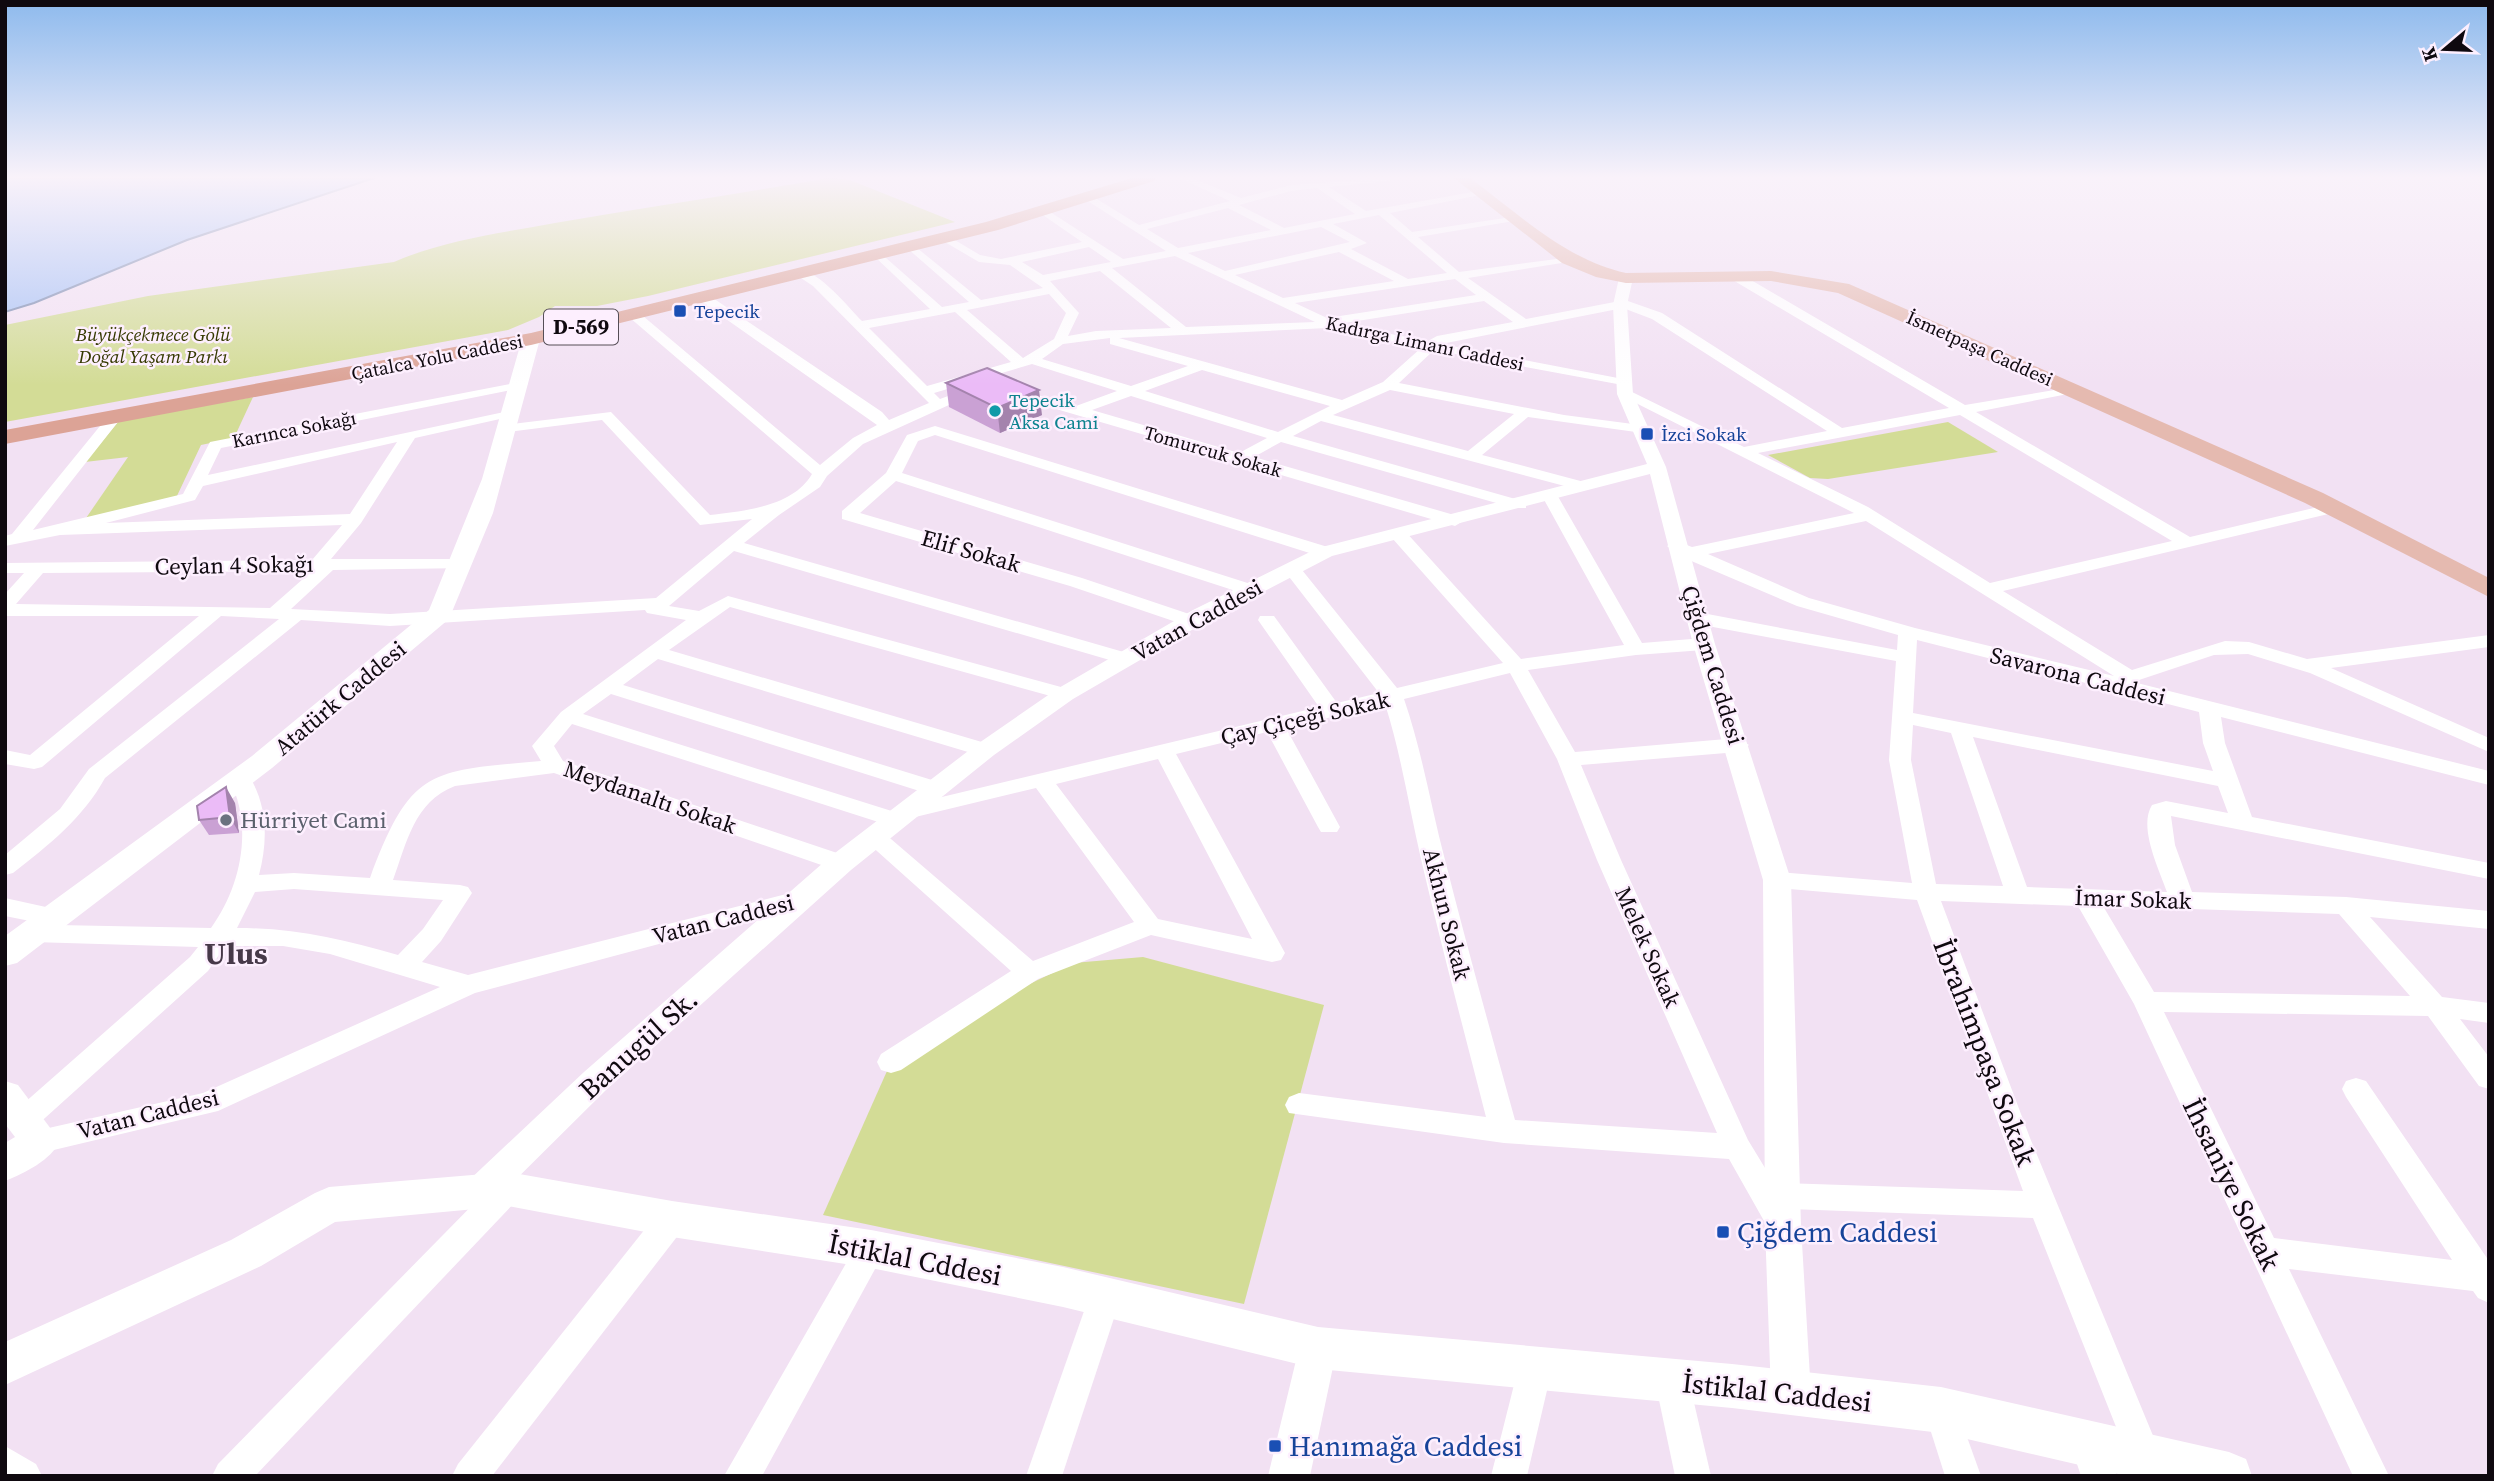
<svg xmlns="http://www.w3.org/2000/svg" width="2494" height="1481" font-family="'Source Serif 4',serif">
<rect width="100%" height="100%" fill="#f2e1f3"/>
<g fill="#d3dc96">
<path d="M 829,178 L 850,180 L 955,222 L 648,296 L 597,306 L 555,306 L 539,317 L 508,330 L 5,422 L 5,325 L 148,296 L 394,262 C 444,240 501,233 555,223 C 646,207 738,194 829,178 Z"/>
<path d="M 253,397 L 234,438 L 201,445 L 176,498 L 84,521 L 128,457 L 85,462 L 119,421 Z"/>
<path d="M 1948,422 L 1998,452 L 1828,479 L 1810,478 L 1768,455 Z"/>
<path d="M 1143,957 L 1324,1005 L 1244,1304 L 823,1215 L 891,1062 L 971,1012 L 1073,963 Z"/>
</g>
<path fill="#a8c2f5" stroke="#7a8ab0" stroke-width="2" d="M 5,178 L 374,178 L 187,240 L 34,303 L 5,312 Z"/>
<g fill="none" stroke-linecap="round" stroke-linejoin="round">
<g fill="#fff" fill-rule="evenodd">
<path d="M 1179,178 L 1192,178 L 1241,198 L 1291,185 L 1394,178 L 1389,181 L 1329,187 L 1366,211 L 1484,190 L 1484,194 L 1480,195 L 1390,213 L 1412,232 L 1518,216 L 1519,218 L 1514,221 L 1418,237 L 1459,272 L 1572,257 L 1574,259 L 1568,262 L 1468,278 L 1526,319 L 1625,300 L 1662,313 L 1842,428 L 1949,408 L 1731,279 L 1731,273 L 1739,273 L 1965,405 L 2078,386 L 2078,392 L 1976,412 L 2190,537 L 2335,503 L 2341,505 L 2341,511 L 2003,591 L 2132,670 L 2225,641 L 2249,642 L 2307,659 L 2489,635 L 2489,647 L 2331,668 L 2489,738 L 2489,752 L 2310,673 L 2248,654 L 2214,655 L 2133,682 L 2489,771 L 2489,785 L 2221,717 L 2225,743 L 2252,817 L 2489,863 L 2489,879 L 2171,816 L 2175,845 L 2192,892 L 2346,897 L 2489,911 L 2489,929 L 2370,917 L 2442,997 L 2489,1003 L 2489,1023 L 2460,1019 L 2489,1057 L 2489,1089 L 2479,1086 L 2428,1016 L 2164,1012 L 2274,1238 L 2452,1260 L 2346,1097 L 2342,1089 L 2346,1081 L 2356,1078 L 2366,1081 L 2489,1261 L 2489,1303 L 2478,1298 L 2473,1291 L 2289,1269 L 2389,1476 L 2353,1476 L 2134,1004 L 2078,906 L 1941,901 L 2030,1138 L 2161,1455 L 2156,1467 L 2144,1472 L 2132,1467 L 2033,1218 L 1790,1209 L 1794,1218 L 1790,1228 L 1779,1231 L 1768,1228 L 1729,1159 L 1504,1143 L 1289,1113 L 1285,1105 L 1289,1097 L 1299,1093 L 1486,1117 C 1464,1031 1441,945 1421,859 C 1409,807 1401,754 1385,704 L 1286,728 L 1340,827 L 1337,832 L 1321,832 L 1318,827 L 1267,732 L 1176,754 L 1285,953 L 1281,960 L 1272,962 L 1151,935 L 1038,979 L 901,1070 L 891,1073 L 881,1070 L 877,1062 L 881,1054 L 1011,971 L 868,843 L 865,838 L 868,833 L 884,833 L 1033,961 L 1134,922 L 1036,788 L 907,819 L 905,826 L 897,828 L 572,724 L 554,746 L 563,761 L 849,857 L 853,863 L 849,869 L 833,869 L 554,773 L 455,786 C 414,802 407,842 393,880 L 460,885 L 468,887 L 472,893 L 441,941 L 422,962 L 468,975 L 802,890 L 811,892 L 814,898 L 811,904 L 802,906 L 475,993 L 218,1111 L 41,1153 L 31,1150 L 27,1141 L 31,1132 L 203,1093 L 440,987 L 330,954 L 283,946 L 225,946 L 208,971 L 35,1127 L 25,1131 L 15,1127 L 11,1119 L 15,1111 L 190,957 L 198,947 L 33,942 L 24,939 L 21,933 L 24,927 L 50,925 L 5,916 L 5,898 L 64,911 L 67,917 L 64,923 L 57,925 L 211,928 C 241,887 254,826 229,779 L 240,772 L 248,774 C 268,805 268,841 259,875 L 294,873 L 370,878 C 411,768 429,771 541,761 L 532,746 L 561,712 L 686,620 L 647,613 L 645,610 L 390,626 L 301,620 L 105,778 C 83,818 49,845 13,873 L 5,875 L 5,855 L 60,809 L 89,769 L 279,619 L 221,616 L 42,767 L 34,769 L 5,764 L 5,750 L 30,755 L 199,616 L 5,616 L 5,594 L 24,573 L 5,573 L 5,563 L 312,560 L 342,525 L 60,535 L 5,546 L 5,536 L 12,534 L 109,415 L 114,414 L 121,418 L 33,530 L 183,494 L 210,442 L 526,381 L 528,384 L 521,388 L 221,448 L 208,475 L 518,409 L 518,415 L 415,438 L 361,523 L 331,559 L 462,559 L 468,560 L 471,564 L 468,568 L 333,570 L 291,609 L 390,614 L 656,598 L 752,519 L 700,525 L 602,420 L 508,432 L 501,428 L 503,425 L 611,412 L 710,515 C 743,511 793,507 812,474 L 629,317 L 629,311 L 637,311 L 820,465 L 853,438 L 877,425 L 699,300 L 699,294 L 707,294 L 882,412 L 889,420 L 929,403 L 813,286 L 798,276 L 798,270 C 817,268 849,308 862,321 L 930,309 L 874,256 L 872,254 L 878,251 L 942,307 L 969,302 L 907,248 L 905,246 L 911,243 L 981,300 L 1043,288 L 1010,265 L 979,262 L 938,238 L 948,236 L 980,255 L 1001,259 L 1082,242 L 1040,213 L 1039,211 L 1044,208 L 1123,259 L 1166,251 L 1083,198 L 1092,196 L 1139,225 L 1230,201 ZM 1317,188 L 1355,214 L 1284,228 L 1239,205 L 1291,191 ZM 1228,208 L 1271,230 L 1178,248 L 1147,229 ZM 1379,215 L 1447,273 L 1408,279 L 1351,249 L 1367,243 L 1333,224 ZM 1321,227 L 1350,242 L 1225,271 L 1188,253 ZM 1089,247 L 1111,262 L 1043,275 L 1022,262 ZM 1339,252 L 1394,281 L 1283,298 L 1235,275 ZM 1175,256 L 1315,322 L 1186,327 L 1112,268 ZM 1100,271 L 1171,328 L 1096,331 L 1068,336 L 1079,313 L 1050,281 ZM 1455,279 L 1476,295 L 1327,318 L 1295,303 ZM 1049,294 L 1066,313 L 1054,339 L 1023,358 L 967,310 ZM 1484,301 L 1513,322 L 1437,336 L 1428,341 L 1338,324 ZM 1623,308 L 1652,319 L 1827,431 L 1744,447 L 1630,391 L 1618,394 L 1854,513 L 1692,547 L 1676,541 L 1667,546 L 1682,557 L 1797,606 L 1898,635 L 1897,650 L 1697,612 L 1688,618 L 1697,624 L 1896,661 L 1889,760 L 1912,883 L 1777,872 L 1769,874 L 1765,880 L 1769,886 L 1777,888 L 1917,900 L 2023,1191 L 1783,1183 L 1776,1186 L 1748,1140 L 1621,860 L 1581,765 L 1738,752 L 1749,745 L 1738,738 L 1575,752 L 1528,670 L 1636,655 L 1704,650 L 1714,644 L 1704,638 L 1642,643 L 1556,493 L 1550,491 L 1542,496 L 1624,645 L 1521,659 L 1404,530 L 1392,530 L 1390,534 L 1392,538 L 1503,663 L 1397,688 L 1298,565 L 1292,564 L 1283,569 L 1379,693 L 1337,703 L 1274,616 L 1260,616 L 1258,620 L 1319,707 L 900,807 L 898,813 L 583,714 L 611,694 L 929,794 L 945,794 L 948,789 L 945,784 L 623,685 L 658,659 L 978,755 L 992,755 L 996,750 L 992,745 L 669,650 L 730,607 L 1065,700 L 1075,694 L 1072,690 L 728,596 L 699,611 L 669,606 L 734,551 L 1120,663 L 1134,663 L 1137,659 L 1134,655 L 744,543 L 779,515 L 820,487 L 827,476 L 863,444 L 982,390 L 975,386 L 940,399 L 934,393 L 1032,364 L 1117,391 L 1076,406 L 1013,388 L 1006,392 L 1008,395 L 1455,526 L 1463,521 L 1461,517 L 1254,457 L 1281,442 L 1514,508 L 1526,508 L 1526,502 L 1293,436 L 1321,421 L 1576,489 L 1588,489 L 1588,483 L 1482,455 L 1528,417 L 1643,433 L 1648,432 L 1648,426 L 1564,415 L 1399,383 L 1434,350 L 1628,386 L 1630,383 L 1623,379 L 1441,344 ZM 955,312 L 1011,362 L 927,386 L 869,328 ZM 1327,328 L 1421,348 L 1383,382 L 1342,400 L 1119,338 ZM 1110,338 L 1110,344 L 1188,366 L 1131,386 L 1042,359 L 1063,344 ZM 1202,370 L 1330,406 L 1278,432 L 1145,391 ZM 1390,390 L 1514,414 L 1468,451 L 1333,415 ZM 1131,396 L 1267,438 L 1239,453 L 1092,410 ZM 1960,415 L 2172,541 L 1990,583 L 1868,507 L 1758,453 ZM 397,442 L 350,514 L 106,523 L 195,500 L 203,486 ZM 1866,521 L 2114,676 L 1915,628 L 1809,598 L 1708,554 ZM 312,571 L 270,608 L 16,604 L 43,573 ZM 1917,640 L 2199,712 L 2203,743 L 2213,771 L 1913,713 ZM 1510,673 L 1557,759 L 1597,860 L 1717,1133 L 1515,1120 C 1491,1033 1467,947 1445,860 C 1431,807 1422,751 1404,699 ZM 1913,725 L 1951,733 L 2003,886 L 1936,884 L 1911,760 ZM 1973,737 L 2218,786 L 2228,813 L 2166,801 L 2152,805 C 2138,827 2159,869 2167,892 L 2027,887 ZM 1158,759 L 1252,939 L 1158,919 L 1056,784 ZM 294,889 L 443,900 L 423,929 L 398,955 C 342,939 296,928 237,928 L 255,892 ZM 2103,906 L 2339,914 L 2410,996 L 2154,992 Z"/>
<path d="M 935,426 L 1331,548 L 1334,552 L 1325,557 L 1319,556 L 935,435 L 918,441 L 902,473 L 1257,586 L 1260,590 L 1257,594 L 1245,594 L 896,481 L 860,513 L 1082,578 L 1198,617 L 1200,621 L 1191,627 L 1070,586 L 842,519 L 842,511 L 886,473 L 907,435 Z"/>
<path d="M 508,1176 L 519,1180 L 523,1189 L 519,1198 L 255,1476 L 212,1476 L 218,1464 L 497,1180 Z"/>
<path d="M 672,1206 L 683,1209 L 687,1219 L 683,1229 L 492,1476 L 452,1476 L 458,1464 L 661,1209 Z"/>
<path d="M 871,1235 L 882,1239 L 886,1249 L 762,1476 L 724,1476 L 860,1239 Z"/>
<path d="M 1105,1282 L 1116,1287 L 1121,1297 L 1062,1476 L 1026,1476 L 1089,1297 L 1094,1287 Z"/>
<path d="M 1535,1353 L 1547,1358 L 1552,1369 L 1527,1476 L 1491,1476 L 1518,1369 L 1523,1358 Z"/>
<path d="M 1672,1365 L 1684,1369 L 1689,1381 L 1711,1476 L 1675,1476 L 1655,1381 L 1660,1369 Z"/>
<path d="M 1941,1393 L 1953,1398 L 1981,1476 L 1945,1476 L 1924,1410 L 1929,1398 Z"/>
<path d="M 2087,1426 L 2099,1431 L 2117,1476 L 2081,1476 L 2070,1443 L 2075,1431 Z"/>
<path d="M 5,1446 L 36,1464 L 42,1476 L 5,1476 Z"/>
</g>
<g fill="#fff" fill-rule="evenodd">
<path d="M 1626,274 L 1633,278 L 1627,305 L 1633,394 L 1666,467 L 1715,644 L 1791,880 L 1801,1226 L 1811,1394 L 1805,1408 L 1791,1413 L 1777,1408 L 1771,1394 L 1765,1226 L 1763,880 L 1693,644 L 1650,474 L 1332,556 L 1209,620 L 1073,699 L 994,755 L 851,870 L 606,1090 L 490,1205 L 478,1209 L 466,1205 L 461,1194 L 466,1183 L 584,1072 L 831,856 L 976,745 L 1057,689 L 1193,610 L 1318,548 L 1647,464 L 1617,394 L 1613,305 L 1619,278 Z"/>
<path d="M 1318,1330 L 1332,1335 L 1337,1348 L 1310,1476 L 1268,1476 L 1299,1348 L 1304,1335 Z"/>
</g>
<g fill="#fff" fill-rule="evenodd">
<path d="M 531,334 L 540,339 L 493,513 L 449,619 L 272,768 L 17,963 L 5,966 L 5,936 L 252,756 L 429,610 L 482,479 L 522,339 Z"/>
<path d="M 5,1081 L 18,1085 L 60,1141 C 51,1160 25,1173 5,1181 L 5,1143 L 15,1137 L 5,1124 Z"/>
<path d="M 508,1172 L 672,1201 L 871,1230 L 1063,1267 L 1318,1327 L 1732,1364 L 1941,1387 L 2229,1452 L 2246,1459 L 2252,1476 L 2127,1476 L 1941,1433 L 1732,1408 L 1318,1369 L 1063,1307 L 871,1268 L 672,1237 L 508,1206 L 335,1222 L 261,1266 L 5,1385 L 5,1342 L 231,1240 L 315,1193 L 329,1187 Z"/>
</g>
<path fill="#e5bab0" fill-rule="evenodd" d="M 1454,178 L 1470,178 C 1519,214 1566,260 1626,273 L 1771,271 L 1849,284 L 2323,493 L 2489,578 L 2489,597 L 2305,503 L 1838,293 L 1771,281 L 1626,283 L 1596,277 L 1562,263 Z"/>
<path fill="#dca396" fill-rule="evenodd" d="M 1132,178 L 1156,178 L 1154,181 L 998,230 L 531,345 L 5,444 L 5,430 L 531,333 L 986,222 Z"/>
</g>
<g fill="#caa1d4">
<path d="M 946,383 L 1042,415 L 1000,433 L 949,407 Z"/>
<path d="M 235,803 L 239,833 L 209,835 L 199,820 Z"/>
</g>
<g fill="#a483ad">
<path d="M 1039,390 L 1042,415 L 1000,433 L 997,408 Z"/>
<path d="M 226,787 L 235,803 L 239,833 L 230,817 Z"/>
</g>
<g fill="#ebbbf7" stroke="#a483ad" stroke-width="2">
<path d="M 987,368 L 1039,390 L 997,408 L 946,383 Z"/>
<path d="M 226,787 L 230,817 L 199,820 L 197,806 Z"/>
</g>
<linearGradient id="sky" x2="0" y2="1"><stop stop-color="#8ebaed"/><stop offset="0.46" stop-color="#f9f2fa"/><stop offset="1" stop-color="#f9f2fa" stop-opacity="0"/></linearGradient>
<rect width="2494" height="385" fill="url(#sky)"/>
<g fill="#1a4fb4" stroke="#fdeffe" stroke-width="2.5">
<rect x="673" y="304" width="14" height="14" rx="3.5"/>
<rect x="1640" y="427" width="14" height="14" rx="3.5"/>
<rect x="1716" y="1225" width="14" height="14" rx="3.5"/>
<rect x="1268" y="1439" width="14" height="14" rx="3.5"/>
</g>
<circle fill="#0f9aa8" stroke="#fdeffe" stroke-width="2.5" cx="995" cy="411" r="7"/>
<circle fill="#6b7280" stroke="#fdeffe" stroke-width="2.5" cx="226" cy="820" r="7"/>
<g text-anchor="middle" stroke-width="5" stroke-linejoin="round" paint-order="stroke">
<g font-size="19" fill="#164399" stroke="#fdeffe" text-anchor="start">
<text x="694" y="318">Tepecik</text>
<text x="1661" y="441">İzci Sokak</text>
</g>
<g font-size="19" font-style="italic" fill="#353900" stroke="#fdeffe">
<text x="153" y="341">Büyükçekmece Gölü<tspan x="153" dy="22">Doğal Yaşam Parkı</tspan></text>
</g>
<g font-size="19" fill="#0f090f" stroke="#fdeffe">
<text transform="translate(1425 343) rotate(12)" y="7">Kadırga Limanı Caddesi</text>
<text transform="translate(1980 348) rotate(24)" y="7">İsmetpaşa Caddesi</text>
<text transform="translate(437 357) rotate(-11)" y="7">Çatalca Yolu Caddesi</text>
<text transform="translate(294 429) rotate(-11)" y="7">Karınca Sokağı</text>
<text transform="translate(1213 451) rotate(16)" y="7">Tomurcuk Sokak</text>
</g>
<g font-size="19" fill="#0d838f" stroke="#fdeffe" text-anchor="start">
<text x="1009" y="407">Tepecik<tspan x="1009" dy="22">Aksa Cami</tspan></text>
</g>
<rect fill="#fdeffe" stroke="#564e57" stroke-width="2" x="544" y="309.5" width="74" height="35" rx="5"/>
<g font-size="21" font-weight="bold" fill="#0f090f">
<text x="581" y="334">D-569</text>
</g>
<g font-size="23" fill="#0f090f" stroke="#fdeffe">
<text transform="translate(971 551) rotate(16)" y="8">Elif Sokak</text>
<text transform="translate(234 565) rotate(-1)" y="8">Ceylan 4 Sokağı</text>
<text transform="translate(1197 620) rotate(-29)" y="8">Vatan Caddesi</text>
<text transform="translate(1713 665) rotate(73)" y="8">Çiğdem Caddesi</text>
<text transform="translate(2078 676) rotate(14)" y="8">Savarona Caddesi</text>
<text transform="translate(340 698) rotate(-40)" y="8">Atatürk Caddesi</text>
<text transform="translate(1305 718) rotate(-13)" y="8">Çay Çiçeği Sokak</text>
<text transform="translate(650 797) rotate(19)" y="8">Meydanaltı Sokak</text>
<text transform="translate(2133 899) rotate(2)" y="8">İmar Sokak</text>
<text transform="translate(1447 914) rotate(76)" y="8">Akhun Sokak</text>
<text transform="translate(723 919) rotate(-14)" y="8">Vatan Caddesi</text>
<text transform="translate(1648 947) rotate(66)" y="8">Melek Sokak</text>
<text transform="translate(148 1114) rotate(-14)" y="8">Vatan Caddesi</text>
</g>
<g font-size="23" fill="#5b616d" stroke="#fdeffe" text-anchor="start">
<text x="240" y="828">Hürriyet Cami</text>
</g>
<g font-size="28" fill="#0f090f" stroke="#fdeffe">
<text transform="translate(638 1044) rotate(-42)" y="10">Banugül Sk.</text>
<text transform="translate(1985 1052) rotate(69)" y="10">İbrahimpaşa Sokak</text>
<text transform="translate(2232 1184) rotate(64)" y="10">İhsaniye Sokak</text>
<text transform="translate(915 1259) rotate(11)" y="10">İstiklal Cddesi</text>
<text transform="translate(1777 1392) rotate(6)" y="10">İstiklal Caddesi</text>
</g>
<g font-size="28" fill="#164399" stroke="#fdeffe" text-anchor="start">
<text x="1737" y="1242">Çiğdem Caddesi</text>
<text x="1289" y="1456">Hanımağa Caddesi</text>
</g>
<g font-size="30" font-weight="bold" fill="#473949" stroke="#fdeffe">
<text x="236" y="964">Ulus</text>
</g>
</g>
<rect width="2494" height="1481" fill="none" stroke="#0f090f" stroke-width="14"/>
<g transform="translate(2445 49) rotate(251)" stroke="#fdeffe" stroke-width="5" paint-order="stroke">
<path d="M0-5L12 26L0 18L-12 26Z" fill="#0f090f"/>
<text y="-10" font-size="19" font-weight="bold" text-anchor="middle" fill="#0f090f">K</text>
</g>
</svg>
